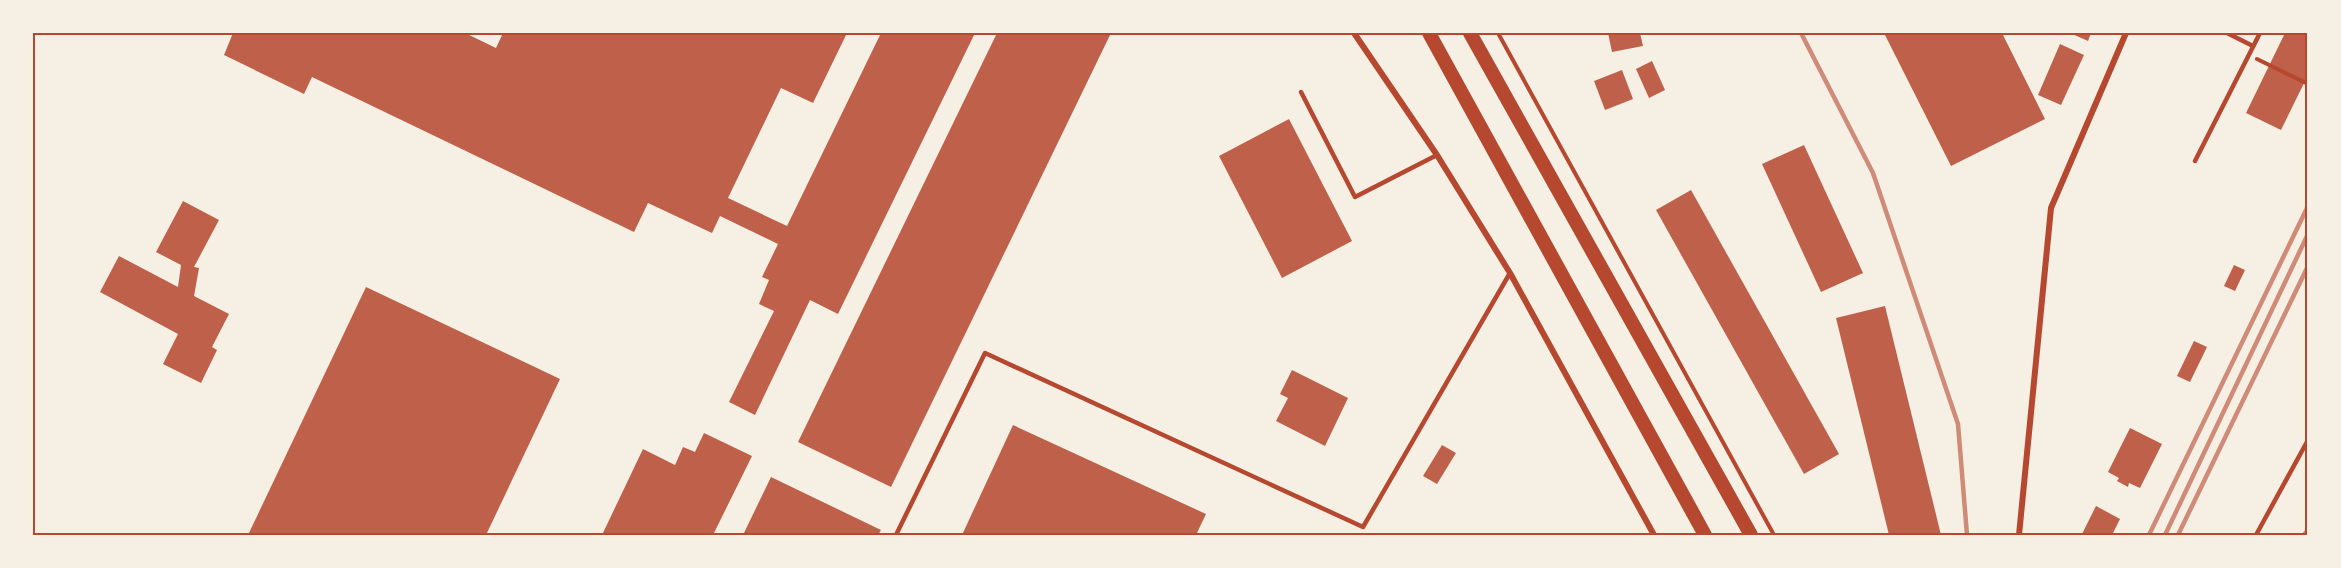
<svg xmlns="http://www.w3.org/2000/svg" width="2341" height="568" font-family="'Alegreya Sans',sans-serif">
<rect width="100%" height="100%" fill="#f6efe4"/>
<g fill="#bf614a">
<path d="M 233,33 L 465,33 L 496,48 L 503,33 L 847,33 L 813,103 L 781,88 L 728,198 L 787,226 L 881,33 L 975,33 L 838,314 L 810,300 L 755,415 L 729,402 L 774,311 L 759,304 L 769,280 L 762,277 L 778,244 L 720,216 L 712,233 L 648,203 L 634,232 L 312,77 L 304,94 L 224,55 Z"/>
<path d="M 997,33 L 1111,33 L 891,487 L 798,442 Z"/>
<path d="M 1608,33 L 1640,33 L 1643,46 L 1612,52 Z"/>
<path d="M 1884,33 L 2002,33 L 2045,119 L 1951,166 Z"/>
<path d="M 2070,33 L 2091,33 L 2088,41 Z"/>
<path d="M 2285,33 L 2308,33 L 2308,75 L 2281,130 L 2246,113 Z"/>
<path d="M 2060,44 L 2084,55 L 2061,105 L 2038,95 Z"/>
<path d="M 1652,61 L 1665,90 L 1649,98 L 1636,69 Z"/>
<path d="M 1622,70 L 1633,99 L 1605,110 L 1594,81 Z"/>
<path d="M 1289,119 L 1352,241 L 1282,278 L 1219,156 Z"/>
<path d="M 1804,145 L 1863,273 L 1821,292 L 1762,164 Z"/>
<path d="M 1691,190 L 1839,454 L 1804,474 L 1656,210 Z"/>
<path d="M 183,201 L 219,220 L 194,267 L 199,268 L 194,296 L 229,314 L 212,347 L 217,350 L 201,383 L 163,364 L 178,334 L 100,292 L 119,256 L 178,287 L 181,265 L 156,252 Z"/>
<path d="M 2234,265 L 2245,270 L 2235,291 L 2224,286 Z"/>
<path d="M 366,287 L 560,379 L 486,535 L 248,535 Z"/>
<path d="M 1885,306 L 1941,535 L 1889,535 L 1836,318 Z"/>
<path d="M 2194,341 L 2207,347 L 2190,382 L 2177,376 Z"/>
<path d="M 1292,370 L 1348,398 L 1325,446 L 1276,421 L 1288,398 L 1280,394 Z"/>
<path d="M 1013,425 L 1206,514 L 1196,535 L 962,535 Z"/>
<path d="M 2130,428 L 2162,444 L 2140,488 L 2129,483 L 2128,487 L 2117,481 L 2119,478 L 2108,472 Z"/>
<path d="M 704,433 L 752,456 L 713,535 L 602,535 L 643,449 L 675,465 L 683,447 L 695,452 Z"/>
<path d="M 1442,445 L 1456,453 L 1437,484 L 1423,476 Z"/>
<path d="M 771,477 L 881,530 L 878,535 L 743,535 Z"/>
<path d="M 2096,506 L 2120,519 L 2112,535 L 2082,534 Z"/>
</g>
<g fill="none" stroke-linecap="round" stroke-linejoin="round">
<g stroke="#b5482f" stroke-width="4">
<path d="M 1498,33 L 1774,535"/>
<path d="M 2257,59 L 2308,84"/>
</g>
<g stroke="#b5482f" stroke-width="4.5">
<path d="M 2227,33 L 2253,46"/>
<path d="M 1301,92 L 1355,197 L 1437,155"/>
<path d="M 2195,161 L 2260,33"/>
<path d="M 896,535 L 985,353 L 1363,527 L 1510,273"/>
<path d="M 2256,535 L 2308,440"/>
</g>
<g stroke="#b5482f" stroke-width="6">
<path d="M 1354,33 L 1437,155 L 1510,273 L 1654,535"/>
<path d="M 2019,535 L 2051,208 L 2126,33"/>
</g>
<g stroke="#b5482f" stroke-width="14">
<path d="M 1429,33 L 1705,535"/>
<path d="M 1470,33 L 1751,535"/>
</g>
<g stroke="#cf8b77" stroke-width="4.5">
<path d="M 1801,33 L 1873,173 L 1958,424 L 1967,535"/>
<path d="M 2149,535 L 2308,206"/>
<path d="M 2165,535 L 2308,234"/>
<path d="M 2178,535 L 2308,266"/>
<path d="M 2304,535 L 2308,530"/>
</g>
</g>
<rect width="2341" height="568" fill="none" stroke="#f6efe4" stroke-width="69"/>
<rect x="34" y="34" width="2272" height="500" fill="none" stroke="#b5482f" stroke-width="2"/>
</svg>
